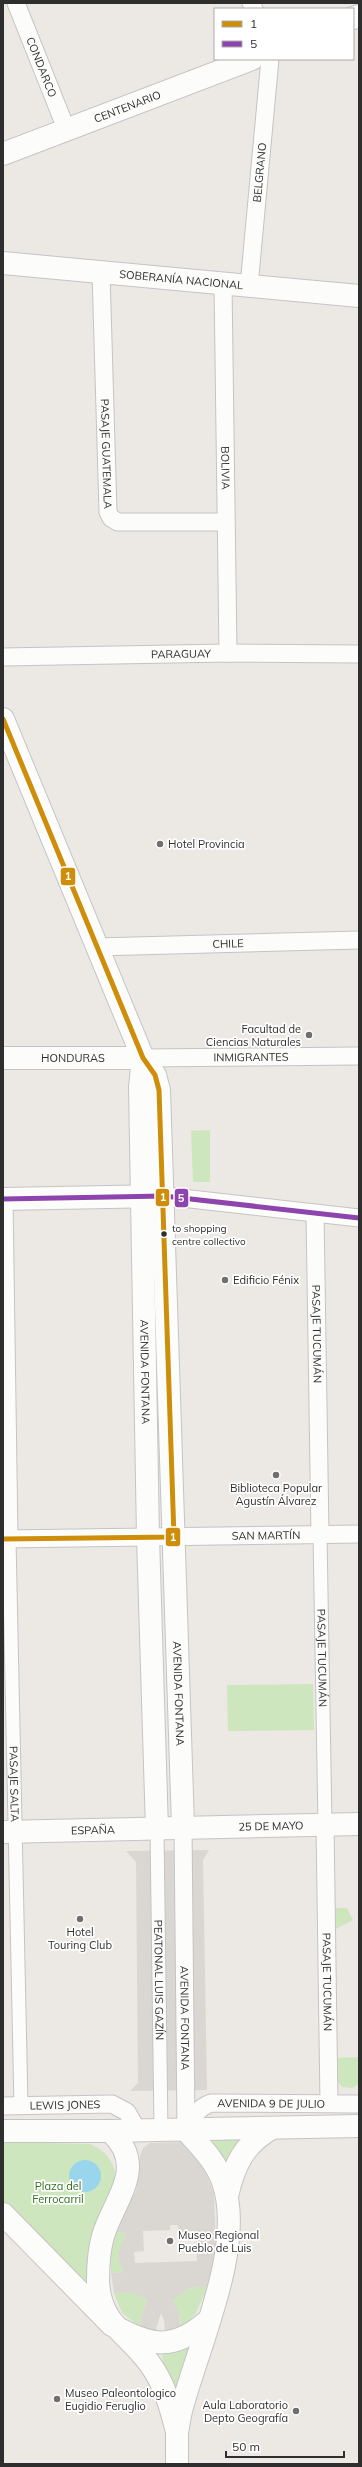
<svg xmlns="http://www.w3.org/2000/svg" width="362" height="2467" font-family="Mulish,sans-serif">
<rect width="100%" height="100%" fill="#ece8e4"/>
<g fill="#cee6be">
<path d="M 210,1130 L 210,1182 L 193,1182 L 191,1131 Z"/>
<path d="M 313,1684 L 314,1730 L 228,1731 L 227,1685 Z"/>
<path d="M 333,1908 L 347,1908 L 353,1920 L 334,1930 Z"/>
<path d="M 359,2057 L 359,2084 L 352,2088 L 342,2087 L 337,2081 L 336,2058 Z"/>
<path d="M 215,2139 L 239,2140 L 241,2142 L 226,2162 L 212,2143 Z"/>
<path d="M 3,2142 L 90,2144 C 105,2150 113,2160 116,2176 L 94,2295 L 3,2206 Z"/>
<path d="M 115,2232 L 126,2233 C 121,2243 119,2261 124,2272 L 111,2273 L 111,2253 Z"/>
<path d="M 198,2286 L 208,2286 L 195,2315 L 181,2327 L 180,2318 L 172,2300 L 183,2291 Z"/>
<path d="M 130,2292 L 137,2293 L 147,2301 L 141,2317 L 140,2327 L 122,2313 L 114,2293 Z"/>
<path d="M 191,2344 L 177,2398 L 163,2363 L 162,2355 Z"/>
</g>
<g fill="#dad6d2" fill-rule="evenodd">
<path d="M 209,1850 L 203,1860 L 207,2090 L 130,2091 L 138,2083 L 136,1862 L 126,1851 Z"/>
<path d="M 182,2142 L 204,2167 L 214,2194 L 216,2252 L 208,2286 L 190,2288 L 172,2300 L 178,2311 L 181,2327 L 165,2332 L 164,2320 L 161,2313 L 155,2332 L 140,2327 L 141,2317 L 147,2301 L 143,2297 L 130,2292 L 114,2293 L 111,2273 L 124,2272 L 119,2261 L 119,2251 L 126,2233 L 115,2232 L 136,2191 L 140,2156 L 143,2148 L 150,2143 ZM 170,2225 L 178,2225 L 179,2232 L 196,2231 L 197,2261 L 135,2263 L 134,2252 L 144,2251 L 143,2231 L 170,2230 Z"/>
</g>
<circle fill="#99d6ec" cx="85" cy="2176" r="16"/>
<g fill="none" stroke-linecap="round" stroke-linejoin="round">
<g stroke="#c5c4c5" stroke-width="15">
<g id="pedestrian">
<path id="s1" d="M 320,1535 L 325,1825"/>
<path id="s2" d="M 9,1539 L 21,2106"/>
<path id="s3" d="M 157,1830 L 161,2131"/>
</g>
</g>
<g stroke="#c5c4c5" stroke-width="19">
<g id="minor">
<path id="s4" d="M 16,3 L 67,131"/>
<path d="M 251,3 L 254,9"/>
<path id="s5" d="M 101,272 L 108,512 L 111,518 L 118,522 L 226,522"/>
<path id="s6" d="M 223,283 L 228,653"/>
<path id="s7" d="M 249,286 L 270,59"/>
<path id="s8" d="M 3,657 L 228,653 L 359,654"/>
<path id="s9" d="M 97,947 L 359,940"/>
<path id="s10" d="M 143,1058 L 359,1056"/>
<path d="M 164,1196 L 359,1218"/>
<path d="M 4,1199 L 9,1539"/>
<path id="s11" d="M 315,1213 L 320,1535"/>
<path id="s12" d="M 3,1539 L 359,1534"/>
<path id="s13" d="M 325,1825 L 329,2103"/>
<path id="s14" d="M 183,1827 L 186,2130"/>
<path id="s15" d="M 3,2106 L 112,2104 L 127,2112 L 138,2131"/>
<path id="s16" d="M 186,2130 C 193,2118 197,2108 211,2103 L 359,2104"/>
</g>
</g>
<g stroke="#c5c4c5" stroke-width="24">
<g id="tertiary">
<path d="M 353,18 L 359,16"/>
<path id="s17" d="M 3,154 L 252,59"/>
<path id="s18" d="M 3,263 L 359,296"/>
<path id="s19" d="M 3,1058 L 143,1058"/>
<path d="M 3,1199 L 161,1196"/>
<path id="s20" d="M 3,1832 L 359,1824"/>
<path d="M 3,2131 L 110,2131 L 359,2126"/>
<path d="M 110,2131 C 149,2166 114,2199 103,2236 C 99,2250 98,2267 98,2281 C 100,2325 128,2333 150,2364 C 164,2383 170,2405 176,2428"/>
<path d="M 227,2196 C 234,2165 244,2144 272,2128"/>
<path d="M 3,2214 L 112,2325 C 151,2347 174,2351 209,2320"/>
<path d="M 177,2464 L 177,2433 L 180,2415 C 196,2349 246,2248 223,2182 C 216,2161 200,2146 186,2130"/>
</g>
</g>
<g stroke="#c5c4c5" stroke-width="24">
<g id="secondary">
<path id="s21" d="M 3,719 L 143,1058 L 155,1075 L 159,1090 L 183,1827"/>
<path id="s22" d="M 143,1058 L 140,1087 L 148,1537 L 157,1830"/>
</g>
</g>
<use href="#pedestrian" stroke="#fcfcfb" stroke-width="13"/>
<use href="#minor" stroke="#fcfcfb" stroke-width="17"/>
<use href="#tertiary" stroke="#fcfcfb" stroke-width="22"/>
<use href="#secondary" stroke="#fcfcfb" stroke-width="22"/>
<g stroke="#fff" stroke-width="8">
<path id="bus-1" d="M 3,719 L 143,1058 L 155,1075 L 159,1090 L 174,1537 L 3,1539"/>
</g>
<g stroke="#fff" stroke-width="8">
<path id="bus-2" d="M 3,1199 L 164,1196 L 359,1218"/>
</g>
<use href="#bus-1" stroke="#cf8e09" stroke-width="5"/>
<use href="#bus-2" stroke="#8e44ad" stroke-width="5"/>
</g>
<g fill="#706f6e" stroke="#fff" stroke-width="1.5">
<circle cx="160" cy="844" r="4"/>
<circle cx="309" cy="1035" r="4"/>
<circle cx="225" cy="1280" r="4"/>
<circle cx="276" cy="1475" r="4"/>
<circle cx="80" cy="1919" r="4"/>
<circle cx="170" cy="2241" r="4"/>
<circle cx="57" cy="2399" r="4"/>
<circle cx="296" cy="2411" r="4"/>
</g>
<circle fill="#2e2e2e" stroke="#fff" stroke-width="1.5" cx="164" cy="1234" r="3.5"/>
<g text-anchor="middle" stroke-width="3.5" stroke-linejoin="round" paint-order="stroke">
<g font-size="10" fill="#2e2e2e" stroke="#fff" text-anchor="start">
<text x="172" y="1232">to shopping<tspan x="172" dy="13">centre collectivo</tspan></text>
</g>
<g font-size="11" fill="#2e2e2e" stroke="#fff">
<text dy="4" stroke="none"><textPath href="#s4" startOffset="69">CONDARCO</textPath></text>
<text dy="4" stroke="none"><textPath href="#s17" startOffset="133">CENTENARIO</textPath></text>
<text dy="4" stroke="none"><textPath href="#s7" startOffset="114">BELGRANO</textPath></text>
<text dy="4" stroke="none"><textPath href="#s18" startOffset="179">SOBERANÍA NACIONAL</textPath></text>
<text dy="4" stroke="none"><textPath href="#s5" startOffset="182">PASAJE GUATEMALA</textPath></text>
<text dy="4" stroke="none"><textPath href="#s6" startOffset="185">BOLIVIA</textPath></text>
<text dy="4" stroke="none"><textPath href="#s8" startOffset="178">PARAGUAY</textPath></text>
<text dy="4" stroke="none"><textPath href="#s9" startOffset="131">CHILE</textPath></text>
<text dy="4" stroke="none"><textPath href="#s10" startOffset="108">INMIGRANTES</textPath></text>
<text dy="4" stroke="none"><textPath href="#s19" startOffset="70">HONDURAS</textPath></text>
<text dy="4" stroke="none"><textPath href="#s11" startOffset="121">PASAJE TUCUMÁN</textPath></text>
<text dy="4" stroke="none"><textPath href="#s22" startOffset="314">AVENIDA FONTANA</textPath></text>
<text dy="4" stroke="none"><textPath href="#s12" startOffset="263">SAN MARTÍN</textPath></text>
<text dy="4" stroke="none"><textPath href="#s1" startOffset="123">PASAJE TUCUMÁN</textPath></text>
<text dy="4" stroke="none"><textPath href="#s21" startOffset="1007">AVENIDA FONTANA</textPath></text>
<text dy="4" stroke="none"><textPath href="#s2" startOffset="245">PASAJE SALTA</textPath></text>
<text dy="4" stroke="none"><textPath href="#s20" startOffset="268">25 DE MAYO</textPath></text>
<text dy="4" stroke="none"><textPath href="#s20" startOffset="90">ESPAÑA</textPath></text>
<text dy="4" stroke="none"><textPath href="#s3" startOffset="150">PEATONAL LUIS GAZÍN</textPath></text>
<text dy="4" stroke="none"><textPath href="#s13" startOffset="157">PASAJE TUCUMÁN</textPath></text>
<text dy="4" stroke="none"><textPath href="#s14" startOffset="191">AVENIDA FONTANA</textPath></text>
<text dy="4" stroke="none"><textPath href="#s16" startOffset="98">AVENIDA 9 DE JULIO</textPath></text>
<text dy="4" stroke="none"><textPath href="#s15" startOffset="62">LEWIS JONES</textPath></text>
</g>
<g font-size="11" fill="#2e2e2e" stroke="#fff" text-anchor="start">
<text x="168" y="848">Hotel Provincia</text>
<text x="301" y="1033" text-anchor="end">Facultad de<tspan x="301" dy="13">Ciencias Naturales</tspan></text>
<text x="233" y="1284">Edificio Fénix</text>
<text x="276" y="1492" text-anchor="middle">Biblioteca Popular<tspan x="276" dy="13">Agustín Álvarez</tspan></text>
<text x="80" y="1936" text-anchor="middle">Hotel<tspan x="80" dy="13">Touring Club</tspan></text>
<text x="178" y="2239">Museo Regional<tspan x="178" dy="13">Pueblo de Luis</tspan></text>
<text x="65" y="2397">Museo Paleontologico<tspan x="65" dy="13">Eugidio Feruglio</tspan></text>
<text x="288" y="2409" text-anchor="end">Aula Laboratorio<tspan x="288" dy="13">Depto Geografía</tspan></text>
</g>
<g font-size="11" fill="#2c6e1b" stroke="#fff">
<text x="58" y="2190">Plaza del<tspan x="58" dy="13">Ferrocarril</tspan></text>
</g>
</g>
<g stroke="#fff" stroke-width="1.5">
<rect x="60" y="867" width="16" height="19" rx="4" fill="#cf8e09"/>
<rect x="155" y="1188" width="15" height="19" rx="4" fill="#cf8e09"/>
<rect x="174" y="1188" width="15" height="20" rx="4" fill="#8e44ad"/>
<rect x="165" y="1527" width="16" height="20" rx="4" fill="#cf8e09"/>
</g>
<g font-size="11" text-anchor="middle" font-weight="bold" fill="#fff">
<text x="68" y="880">1</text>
<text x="163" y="1201">1</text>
<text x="181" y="1202">5</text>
<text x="173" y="1541">1</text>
</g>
<rect width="362" height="2467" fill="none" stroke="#2e2e2e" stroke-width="8"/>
<rect x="214" y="8" width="140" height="52" fill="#ffffff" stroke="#ababab"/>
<rect x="222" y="21" width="20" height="6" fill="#cf8e09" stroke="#ababab"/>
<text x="250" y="28" font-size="12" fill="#2e2e2e">1</text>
<rect x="222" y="41" width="20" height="6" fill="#8e44ad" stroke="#ababab"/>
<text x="250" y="48" font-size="12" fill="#2e2e2e">5</text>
<path d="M226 2451v6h118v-6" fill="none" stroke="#2e2e2e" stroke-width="2"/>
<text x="232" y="2451" font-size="12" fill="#2e2e2e" stroke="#ffffff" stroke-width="3" paint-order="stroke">50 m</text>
</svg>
